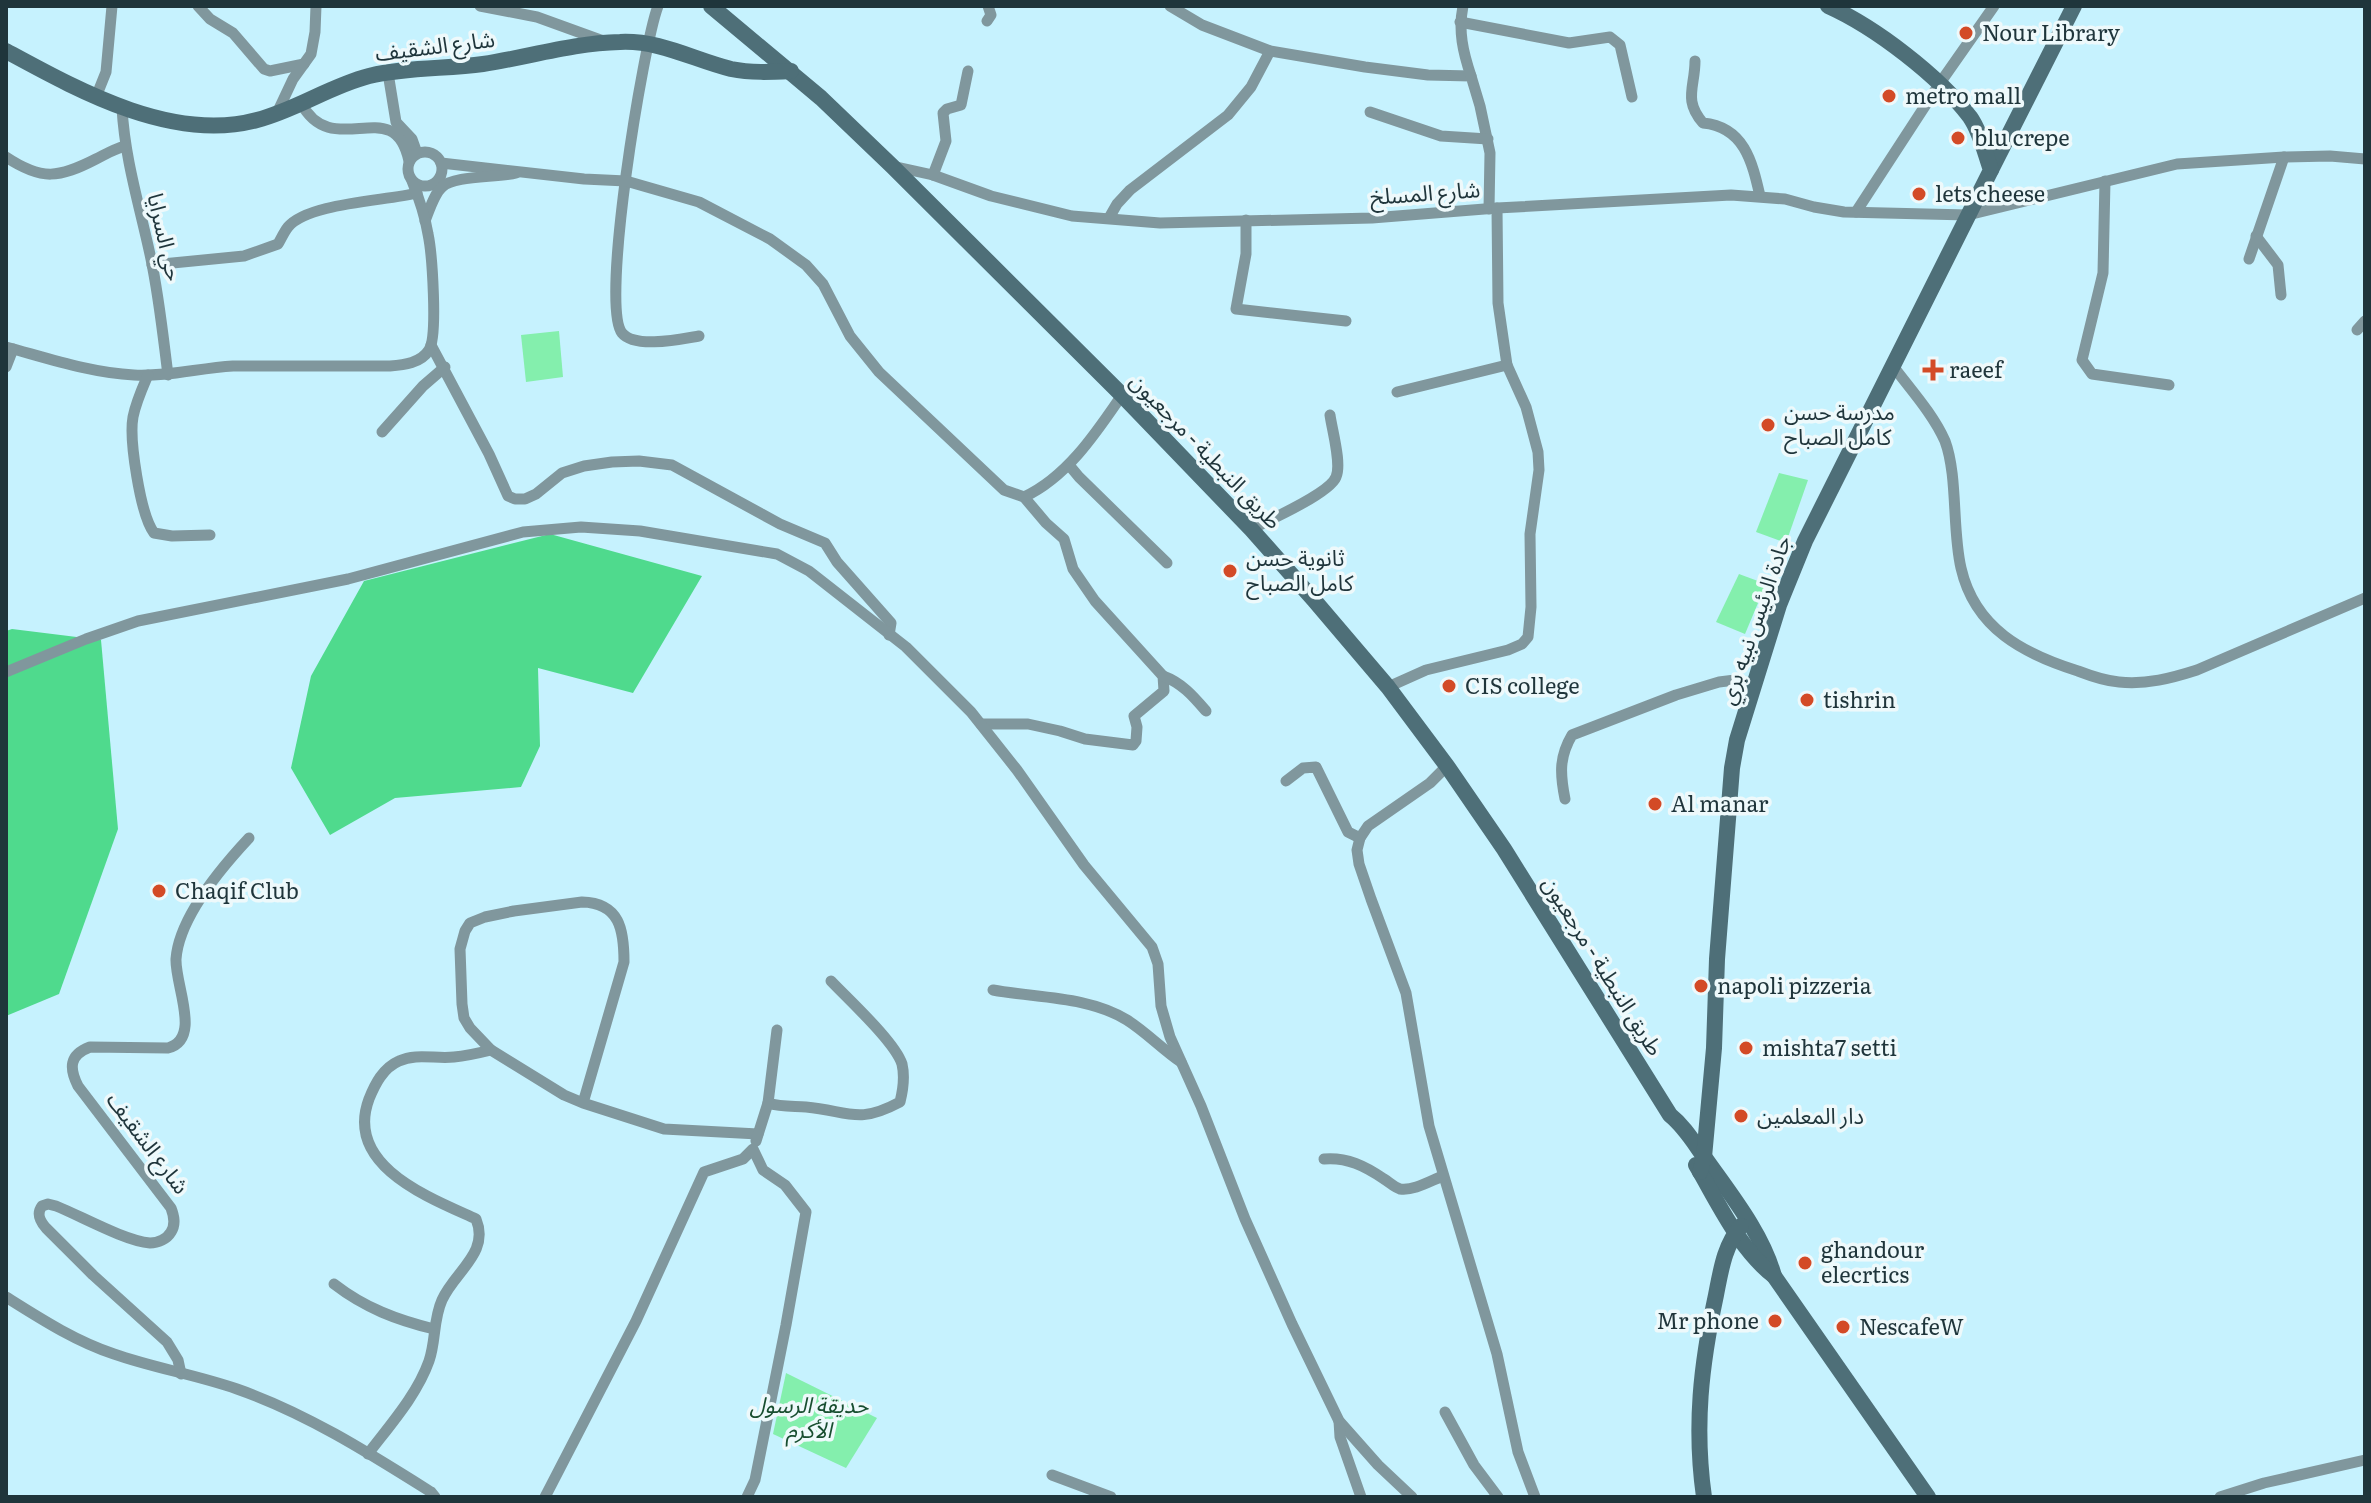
<svg xmlns="http://www.w3.org/2000/svg" width="2371" height="1503" font-family="Literata,'Noto Sans Arabic',serif">
<rect width="100%" height="100%" fill="#c6f2fe"/>
<g fill="#84efad">
<path d="M 559,331 L 563,377 L 526,382 L 521,335 Z"/>
<path d="M 1779,473 L 1808,480 L 1786,543 L 1756,532 Z"/>
<path d="M 1739,574 L 1766,584 L 1745,634 L 1716,622 Z"/>
<path d="M 786,1373 L 877,1418 L 846,1468 L 773,1434 Z"/>
</g>
<g fill="#4fda8d">
<path d="M 550,534 L 702,576 L 633,693 L 538,668 L 540,746 L 521,787 L 395,798 L 330,835 L 291,768 L 311,676 L 364,581 Z"/>
<path d="M 12,629 L 101,640 L 118,829 L 59,994 L 6,1016 L 6,631 Z"/>
</g>
<g fill="none" stroke-linecap="round" stroke-linejoin="round">
<g stroke="#80979d" stroke-width="11">
<path d="M 198,6 L 210,19 L 233,33 L 264,69 L 270,71 L 304,64"/>
<path d="M 480,6 L 537,17 L 606,42"/>
<path d="M 658,6 C 643,46 600,306 622,333 C 635,349 681,339 699,336"/>
<path d="M 1170,6 L 1202,25 L 1270,51 L 1365,67 L 1428,75 L 1471,76 L 1480,106 L 1490,153 L 1489,209"/>
<path d="M 1463,6 C 1458,31 1463,52 1471,76"/>
<path d="M 987,21 L 991,15 L 988,6"/>
<path d="M 1460,22 L 1569,43 L 1610,37 L 1620,45 L 1632,97"/>
<path d="M 1695,61 C 1695,87 1683,100 1703,123 C 1744,127 1752,161 1760,196"/>
<path d="M 388,73 L 396,122 L 412,139 L 417,153"/>
<path d="M 96,97 L 106,72 L 112,6"/>
<path d="M 301,103 C 333,163 394,91 409,161"/>
<path d="M 122,108 C 125,161 140,207 151,259 C 159,297 163,336 168,375"/>
<path d="M 1370,112 L 1441,136 L 1488,139"/>
<path d="M 277,113 L 293,79 L 311,54 L 315,32 L 316,6"/>
<circle cx="425" cy="169" r="17"/>
<path d="M 6,157 C 42,181 59,178 96,159 C 106,154 114,149 125,146"/>
<path d="M 441,163 L 584,179 L 626,181 L 699,202 L 770,239 L 806,265 L 823,284 L 850,336 L 879,372 L 1004,490 L 1024,497 L 1046,523 L 1064,539 L 1073,569 L 1095,601 L 1163,676 L 1164,691 L 1134,716 L 1137,727 L 1136,741 L 1133,745 L 1085,739 L 1060,731 L 1028,724 L 981,724"/>
<path d="M 892,166 L 933,175 L 991,196 L 1072,216 L 1160,223 L 1372,218 L 1497,208 L 1731,195 L 1785,199 L 1814,207 L 1844,212 L 1968,215 L 2177,164 L 2284,157 L 2330,156 L 2365,159"/>
<path d="M 933,175 L 946,141 L 943,113 L 947,109 L 961,105 L 968,71"/>
<path d="M 2105,181 L 2103,273 L 2082,360 L 2092,374 L 2169,385"/>
<path d="M 1856,212 L 1940,83 L 1994,6"/>
<path d="M 1109,218 L 1117,204 L 1130,190 L 1228,115 L 1251,87 L 1270,51"/>
<path d="M 1246,220 L 1246,254 L 1236,309 L 1346,321"/>
<path d="M 425,221 C 429,211 434,194 442,187 C 454,175 498,178 516,173"/>
<path d="M 2256,236 L 2278,265 L 2281,295"/>
<path d="M 2249,259 L 2284,157"/>
<path d="M 152,265 L 244,256 L 278,244 C 281,239 284,232 288,227 C 308,203 385,201 417,193"/>
<path d="M 2357,330 L 2365,321"/>
<path d="M 431,345 L 489,454 L 508,496 L 515,499 L 525,499 L 536,494 L 562,473 L 584,466 L 612,462 L 639,461 L 672,465 L 780,524 L 825,543 L 837,562 L 891,623 L 889,635"/>
<path d="M 6,347 C 47,358 91,373 134,375 C 167,377 199,368 233,366 L 390,366 C 404,365 421,363 429,350 C 438,336 432,253 428,234 C 425,216 419,198 412,181"/>
<path d="M 1893,366 C 1911,390 1933,414 1945,441 C 1958,476 1952,530 1961,568 C 1975,629 2024,654 2078,671 C 2091,676 2106,681 2119,682 C 2146,685 2172,678 2197,670 L 2365,598"/>
<path d="M 6,367 L 13,349"/>
<path d="M 148,375 C 142,389 136,402 133,417 C 129,439 140,514 154,533 L 172,536 L 210,535"/>
<path d="M 1397,392 L 1507,365 L 1498,303 L 1497,208"/>
<path d="M 382,432 L 423,386 L 445,367"/>
<path d="M 1069,465 L 1079,477 L 1167,563"/>
<path d="M 1024,497 C 1067,477 1096,433 1122,395"/>
<path d="M 1251,529 C 1268,521 1330,493 1336,477 C 1342,464 1332,430 1330,415"/>
<path d="M 6,672 L 86,639 L 138,621 L 348,579 L 523,532 L 581,527 L 640,531 L 777,554 L 809,571 L 906,647 L 971,712 L 1017,770 L 1084,865 L 1152,947 L 1158,964 L 1161,1006 L 1170,1037 L 1201,1106 L 1245,1219 L 1292,1324 L 1339,1421 L 1378,1465 L 1412,1497"/>
<path d="M 1163,676 C 1182,683 1193,696 1206,711"/>
<path d="M 1388,687 L 1426,670 L 1508,650 L 1522,644 L 1528,637 L 1531,607 L 1530,534 L 1539,470 L 1538,452 L 1526,407 L 1507,365"/>
<path d="M 1447,766 L 1430,783 L 1368,826 L 1360,838 L 1357,850 L 1359,864 L 1371,899 L 1406,993 L 1429,1126 L 1497,1354 L 1518,1452 L 1535,1497"/>
<path d="M 1286,781 L 1303,768 L 1316,767 L 1348,832 L 1360,838"/>
<path d="M 1565,799 C 1560,774 1559,757 1572,735 L 1676,695 L 1719,682 L 1735,680 L 1755,685"/>
<path d="M 993,990 C 1036,998 1088,996 1127,1020 C 1146,1032 1162,1049 1181,1062"/>
<path d="M 583,1103 L 624,962 C 624,930 620,903 582,902 L 514,911 L 485,917 L 470,923 L 465,931 L 460,949 L 462,1004 L 464,1018 L 470,1028 L 491,1050 L 564,1095 L 583,1103 L 664,1129 L 758,1134"/>
<path d="M 768,1103 L 777,1030"/>
<path d="M 756,1141 L 768,1103 C 781,1107 793,1106 806,1107 C 849,1111 857,1125 900,1102 C 903,1090 905,1077 902,1064 C 895,1042 849,1000 831,981"/>
<path d="M 1324,1159 C 1347,1157 1365,1166 1384,1179 C 1389,1182 1394,1187 1400,1189 C 1414,1191 1430,1181 1443,1176"/>
<path d="M 334,1284 C 365,1308 397,1320 434,1329"/>
<path d="M 6,1297 C 41,1319 75,1341 114,1354 C 154,1368 197,1375 237,1389 C 306,1413 369,1453 431,1492 L 435,1497"/>
<path d="M 181,1374 L 178,1360 L 167,1342 L 93,1275 L 46,1228 C 40,1221 36,1214 42,1206 L 48,1204 L 56,1206 C 81,1216 125,1241 150,1243 C 158,1243 167,1239 171,1232 C 176,1224 174,1216 171,1208 L 78,1086 C 69,1068 69,1055 90,1047 L 168,1048 C 202,1039 175,986 176,959 C 179,917 221,868 249,838"/>
<path d="M 1445,1412 L 1474,1465 L 1498,1497"/>
<path d="M 1339,1421 L 1340,1437 L 1361,1497"/>
<path d="M 368,1454 C 390,1425 417,1395 429,1361 C 436,1341 433,1320 442,1300 C 455,1271 490,1253 476,1219 C 430,1198 344,1166 369,1099 C 375,1084 383,1068 399,1061 C 416,1053 435,1059 454,1057 C 466,1056 479,1053 491,1050"/>
<path d="M 1052,1475 L 1111,1497"/>
<path d="M 545,1497 L 636,1321 L 704,1172 L 743,1159 L 753,1149 L 763,1170 L 785,1185 L 806,1212 L 786,1325 L 755,1480 L 747,1497"/>
<path d="M 2220,1497 L 2264,1483 L 2365,1460"/>
</g>
<g stroke="#4e6f78" stroke-width="16">
<path d="M 711,6 L 821,98 L 892,166 L 1122,395 L 1251,529 L 1314,600 L 1388,687 L 1447,766 L 1504,849 L 1670,1115 C 1685,1127 1694,1143 1705,1158 C 1731,1195 1762,1233 1774,1276"/>
<path d="M 6,51 C 78,90 172,143 257,120 C 296,110 330,86 369,76 C 406,67 446,69 483,64 C 529,57 573,43 620,42 C 660,40 694,60 731,69 C 751,73 771,72 791,71"/>
<path d="M 1991,170 L 2074,6"/>
<path d="M 1696,1165 C 1718,1202 1739,1249 1774,1276 L 1928,1497"/>
<path d="M 1700,1172 L 1704,1157 L 1714,1048 L 1717,959 L 1732,768 L 1737,740 L 1779,605 L 1805,541 L 1991,170 C 1985,153 1980,131 1970,117 C 1939,76 1875,27 1828,6"/>
<path d="M 1704,1497 C 1694,1426 1701,1365 1716,1295 C 1721,1270 1724,1246 1741,1226"/>
</g>
</g>
<g fill="#d34a26" stroke="#eef9fb" stroke-width="3">
<circle cx="1966" cy="33" r="8"/>
<circle cx="1889" cy="96" r="8"/>
<circle cx="1958" cy="138" r="8"/>
<circle cx="1919" cy="194" r="8"/>
<path d="M1929 358h8v8h8v8h-8v8h-8v-8h-8v-8h8z"/>
<circle cx="1768" cy="425" r="8"/>
<circle cx="1230" cy="571" r="8"/>
<circle cx="1449" cy="686" r="8"/>
<circle cx="1807" cy="700" r="8"/>
<circle cx="1655" cy="804" r="8"/>
<circle cx="159" cy="891" r="8"/>
<circle cx="1701" cy="986" r="8"/>
<circle cx="1746" cy="1048" r="8"/>
<circle cx="1741" cy="1116" r="8"/>
<circle cx="1805" cy="1263" r="8"/>
<circle cx="1775" cy="1321" r="8"/>
<circle cx="1843" cy="1327" r="8"/>
</g>
<g text-anchor="middle" stroke-width="7" stroke-linejoin="round" paint-order="stroke">
<g font-size="22" fill="#1f353b" stroke="#eef9fb" text-anchor="start">
<text x="1982" y="41">Nour Library</text>
<text x="1905" y="104">metro mall</text>
<text x="1974" y="146">blu crepe</text>
<text x="1935" y="202">lets cheese</text>
<text x="1949" y="378">raeef</text>
<text x="1784" y="420">مدرسة حسن<tspan x="1784" dy="25">كامل الصباح</tspan></text>
<text x="1246" y="566">ثانوية حسن<tspan x="1246" dy="25">كامل الصباح</tspan></text>
<text x="1465" y="694">CIS college</text>
<text x="1823" y="708">tishrin</text>
<text x="1671" y="812">Al manar</text>
<text x="175" y="899">Chaqif Club</text>
<text x="1717" y="994">napoli pizzeria</text>
<text x="1762" y="1056">mishta7 setti</text>
<text x="1757" y="1124">دار المعلمين</text>
<text x="1821" y="1258">ghandour<tspan x="1821" dy="25">elecrtics</tspan></text>
<text x="1759" y="1329" text-anchor="end">Mr phone</text>
<text x="1859" y="1335">NescafeW</text>
</g>
<g font-size="22" fill="#1f353b" stroke="#eef9fb">
<text transform="translate(435 46) rotate(-7)" y="8">شارع الشقيف</text>
<text transform="translate(1425 193) rotate(-4)" y="8">شارع المسلخ</text>
<text transform="translate(165 237) rotate(77)" y="8">حي السرايا</text>
<text transform="translate(1206 451) rotate(46)" y="8">طريق النبطية - مرجعيون</text>
<text transform="translate(1755 620) rotate(-71)" y="8">جادة الرئيس نبيه بري</text>
<text transform="translate(1603 966) rotate(58)" y="8">طريق النبطية - مرجعيون</text>
<text transform="translate(148 1143) rotate(53)" y="8">شارع الشقيف</text>
</g>
<g font-size="22" font-style="italic" fill="#184e30" stroke="#eef9fb">
<text x="809" y="1413">حديقة الرسول<tspan x="809" dy="25">الأكرم</tspan></text>
</g>
</g>
<rect width="2371" height="1503" fill="none" stroke="#1f353b" stroke-width="16"/>
</svg>
